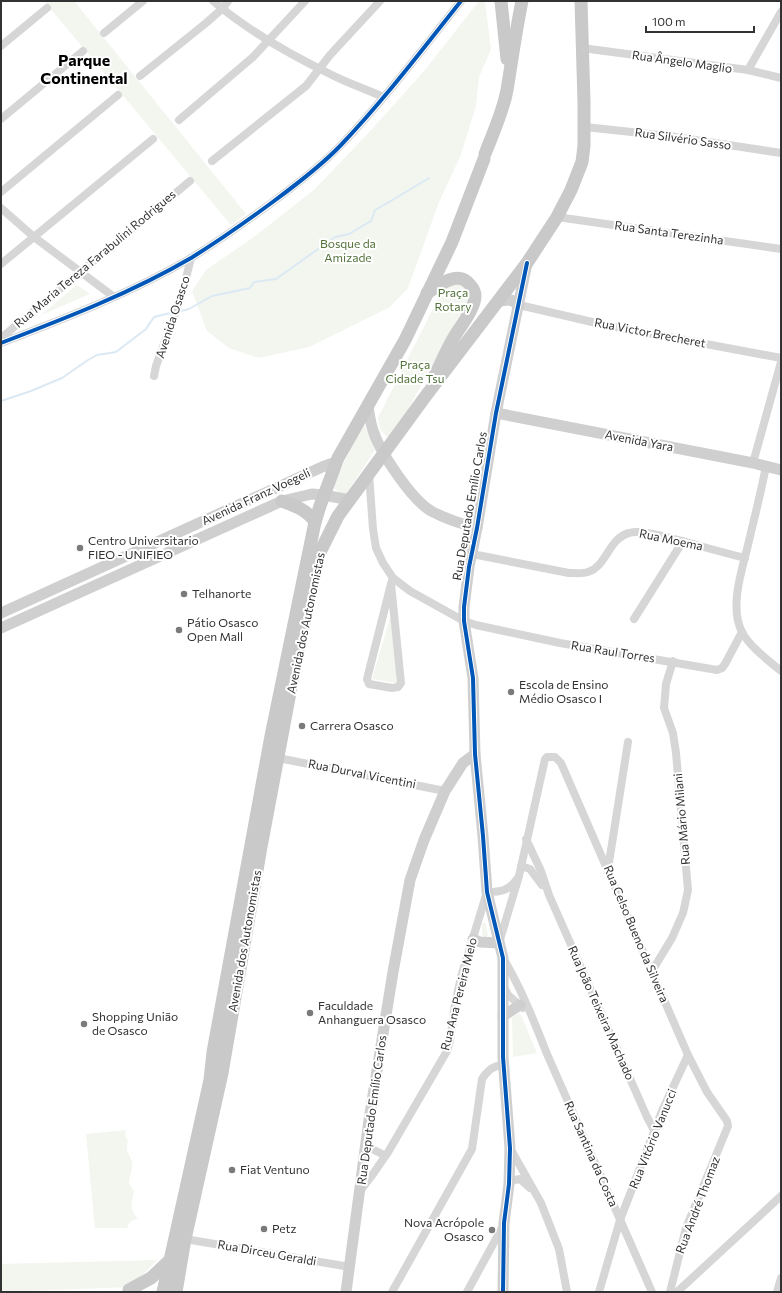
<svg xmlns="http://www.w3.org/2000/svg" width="782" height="1293" font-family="Commissioner,sans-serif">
<rect width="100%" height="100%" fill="#fff"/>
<g fill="#f2f6ee">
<path d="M 44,1 L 74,1 L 246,214 L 231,225 Z"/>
<path d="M 479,1 L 485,1 L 491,49 L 479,77 L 476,106 L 460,157 L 439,202 L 408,288 L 390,307 L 309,347 L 259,358 L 229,348 L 207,331 L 192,291 L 206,270 L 254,237 L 315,189 L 373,128 L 425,70 Z"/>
<path d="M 459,284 L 465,290 L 467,301 L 394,435 L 386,436 L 380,429 L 378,418 L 444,287 Z"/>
<path d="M 77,285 L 90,294 L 41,315 Z"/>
<path d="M 363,422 L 375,450 L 344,497 L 333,487 Z"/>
<path d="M 392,612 L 397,683 L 372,679 Z"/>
<path d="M 482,923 L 486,923 L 488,936 L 485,937 L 482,935 Z"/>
<path d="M 520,1013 L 537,1053 L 513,1057 L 512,1017 Z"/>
<path d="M 126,1130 L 125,1135 L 128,1141 C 124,1153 131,1153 132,1163 C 133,1169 129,1176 129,1183 L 134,1191 C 131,1205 129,1207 138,1219 C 131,1219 129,1223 127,1228 L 95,1228 L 86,1134 Z"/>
<path d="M 157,1260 L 131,1287 L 1,1292 L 1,1264 Z"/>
</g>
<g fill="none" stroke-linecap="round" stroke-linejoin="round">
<g stroke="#dbe9f4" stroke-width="2">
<path d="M 178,312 L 189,309 L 212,296 L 250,288 L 254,282 L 276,279 L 335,237 L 349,234 L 371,221 L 375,210 C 393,200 411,189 429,178"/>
<path d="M 1,401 L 31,391 L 62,378 L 88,360 L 97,355 L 116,352 L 146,329 L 154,317 L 174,312"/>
</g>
<g stroke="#d6d6d6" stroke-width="8">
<path d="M 213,1 C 246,29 291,55 330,74 C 347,83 366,89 383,97"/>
<path d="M 104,33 L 143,1"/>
<path d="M 1,46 L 47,8"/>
<path d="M 582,48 L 748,70 L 781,78"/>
<path d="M 748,70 L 781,12"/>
<path d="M 140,76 L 206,23 L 222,9 L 228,1"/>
<path d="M 1,119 L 83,51"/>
<path d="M 179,120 L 253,57 L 305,1"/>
<path d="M 585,127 L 669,136 L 781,153"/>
<path d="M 212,161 L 306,86 L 330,55 L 380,1"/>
<path d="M 1,192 L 118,95"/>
<path d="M 1,208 L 34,237 L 114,297"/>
<path d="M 557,217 L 781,249"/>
<path d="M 1,264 L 153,139"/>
<path d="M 519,305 L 605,325 L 781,358"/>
<path d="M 1,338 L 190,181"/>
<path d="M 1,343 C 66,318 131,293 191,258 C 220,240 247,221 274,201 C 297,184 321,166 341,145 C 384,100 422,50 461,1"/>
<path d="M 154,376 L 156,366 L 181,298 L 191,258"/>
<path d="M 753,463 L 781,362"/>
<path d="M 766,466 C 761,493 754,519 748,545 C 742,570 729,607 742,632 C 749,646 769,661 781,671"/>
<path d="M 369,474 L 373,529 L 376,548 L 383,563 L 393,578 L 410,591 L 464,621 L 476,625 L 560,643 L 717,670 L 722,668 L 725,664 L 742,632"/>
<path d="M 472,554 L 569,573 C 575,573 582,574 588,572 C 606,567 609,538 629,533 C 639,530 651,534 662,536 C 690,543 717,551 745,558"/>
<path d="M 391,584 L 401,683 L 398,687 L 392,688 L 369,684 L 367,679 L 391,584 L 393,578"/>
<path d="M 634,619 L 683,541"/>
<path d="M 278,758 L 445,791"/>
<path d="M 526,839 L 541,871 L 549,895 L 647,1117 L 654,1130"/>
<path d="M 521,866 L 530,869 L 542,885"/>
<path d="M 608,869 L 628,742"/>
<path d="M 499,943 L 519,876 L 545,759 L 547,757 L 555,757 L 561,763 L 688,1055 L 707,1092 L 727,1121 L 728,1126 L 686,1228 L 670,1292"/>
<path d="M 503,958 C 521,988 534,1021 547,1054 L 652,1292"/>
<path d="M 652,971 L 672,938 L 683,913 L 688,890 L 676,753 L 673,733 L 664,708 L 666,684 L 673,661"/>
<path d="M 504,987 L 508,995 L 523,1008"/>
<path d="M 366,1146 L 384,1155 L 387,1154 L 447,1051 L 450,1041 L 455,1004 L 461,977 L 487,892 C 500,892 509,891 517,879"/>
<path d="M 510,1148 L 541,1203 L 559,1249 L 567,1292"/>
<path d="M 509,1184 L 514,1180 L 520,1179 L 530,1188"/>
<path d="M 360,1191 L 373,1174 L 386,1155"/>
<path d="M 185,1239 L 350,1267"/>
<path d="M 392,1292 L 472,1149 L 482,1079 C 488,1070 494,1065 504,1065"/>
<path d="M 467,1292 L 503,1226"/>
<path d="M 599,1292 L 620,1220 L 662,1111 L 688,1055"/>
<path d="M 677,1292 L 781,1196"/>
<path d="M 777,1292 L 781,1278"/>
</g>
<g stroke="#cfcfcf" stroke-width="11">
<path d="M 499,301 L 511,300 L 519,305"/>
<path d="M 368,406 C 369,413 370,420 372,427 C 378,450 411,499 431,511 C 446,519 461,524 477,528"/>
<path d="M 496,413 L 753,463 L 781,470"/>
<path d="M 1,613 L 322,467 L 336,462"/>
<path d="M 1,628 L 282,501 L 312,494 L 324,495 L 350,500"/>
<path d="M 473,939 L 480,942 L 499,943"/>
<path d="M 503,1016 L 520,1005"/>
<path d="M 346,1292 L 369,1120 L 393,972 L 410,880 L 424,840 L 445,791 L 463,763 L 475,754"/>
<path d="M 503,1292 L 504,1223 L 509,1184 L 510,1148 L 503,1057 L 503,958 L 487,892 L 483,836 L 475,754 L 473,678 L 464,621 L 464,607 L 469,567 L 477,528 L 496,413 L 527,263"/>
</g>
<g stroke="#c9c9c9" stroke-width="13">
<path d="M 501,1 L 507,59"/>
<path d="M 485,154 C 493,133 503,112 507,90 C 512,60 516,30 522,1"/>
<path d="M 427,293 C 437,287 454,272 466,281 C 470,284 475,290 475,296 C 475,309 459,328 453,339 C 446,351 441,363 435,375"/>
<path d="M 282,501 C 295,506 307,510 315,522"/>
<path d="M 129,1290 L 151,1278 L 169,1261"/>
<path d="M 163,1292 L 210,1080 L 213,1052 L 271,736 L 315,522 L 320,506 L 338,458 L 405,340 L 452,242 L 484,159"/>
<path d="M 176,1292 L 185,1239 L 222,1073 L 261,847 L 298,650 L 319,554 L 338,516 L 425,397 L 527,263 L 557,217 L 571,190 L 582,162 L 584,146 L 584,102 L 581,1"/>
</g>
<g stroke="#fff" stroke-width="6">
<g id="cycleway">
<path d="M 1,343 C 66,318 131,293 191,258 C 220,240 247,221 274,201 C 297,184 321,166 341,145 C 384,100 422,50 461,1"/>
<path d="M 503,1292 L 504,1223 L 509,1184 L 510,1148 L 503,1057 L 503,958 L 487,892 L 483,836 L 475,754 L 473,678 L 464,621 L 464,607 L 469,567 L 477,528 L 496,413 L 527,263"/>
</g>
</g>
<use href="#cycleway" stroke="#0057b8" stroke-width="4"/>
</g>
<g fill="#7a7a7a" stroke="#fff" stroke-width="1.5">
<circle cx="80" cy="548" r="4"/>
<circle cx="184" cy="594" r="4"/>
<circle cx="179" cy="630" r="4"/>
<circle cx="511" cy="692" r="4"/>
<circle cx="302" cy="726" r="4"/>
<circle cx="310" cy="1013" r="4"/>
<circle cx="84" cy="1024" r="4"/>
<circle cx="232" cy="1170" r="4"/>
<circle cx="264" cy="1229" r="4"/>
<circle cx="492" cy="1230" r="4"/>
</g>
<g text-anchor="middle" stroke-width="4" stroke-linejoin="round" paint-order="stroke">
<g font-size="12" fill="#323232" stroke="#fff">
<text transform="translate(682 62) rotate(8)" y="4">Rua Ângelo Maglio</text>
<text transform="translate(683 139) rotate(8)" y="4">Rua Silvério Sasso</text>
<text transform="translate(669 233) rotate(8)" y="4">Rua Santa Terezinha</text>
<text transform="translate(95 259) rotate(-40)" y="4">Rua Maria Tereza Farabulini Rodrigues</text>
<text transform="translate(173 317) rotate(-72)" y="4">Avenida Osasco</text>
<text transform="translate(650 333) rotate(11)" y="4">Rua Victor Brecheret</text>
<text transform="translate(639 441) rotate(11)" y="4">Avenida Yara</text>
<text transform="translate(256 497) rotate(-25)" y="4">Avenida Franz Voegeli</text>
<text transform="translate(470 506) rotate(-80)" y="4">Rua Deputado Emílio Carlos</text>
<text transform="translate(671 540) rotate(12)" y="4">Rua Moema</text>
<text transform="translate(306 623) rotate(-78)" y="4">Avenida dos Autonomistas</text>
<text transform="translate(613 652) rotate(9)" y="4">Rua Raul Torres</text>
<text transform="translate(362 774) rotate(11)" y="4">Rua Durval Vicentini</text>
<text transform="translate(682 819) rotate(-95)" y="4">Rua Mário Milani</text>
<text transform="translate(636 934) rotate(67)" y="4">Rua Celso Bueno da Silveira</text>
<text transform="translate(245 941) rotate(-80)" y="4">Avenida dos Autonomistas</text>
<text transform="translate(459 994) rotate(-76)" y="4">Rua Ana Pereira Melo</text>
<text transform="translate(601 1013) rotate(66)" y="4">Rua João Teixeira Machado</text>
<text transform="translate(372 1110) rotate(-82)" y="4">Rua Deputado Emílio Carlos</text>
<text transform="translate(653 1139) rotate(-68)" y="4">Rua Vitório Vanucci</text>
<text transform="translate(591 1154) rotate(66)" y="4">Rua Santina da Costa</text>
<text transform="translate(698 1205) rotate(-69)" y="4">Rua André Thomaz</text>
<text transform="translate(267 1253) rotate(10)" y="4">Rua Dirceu Geraldi</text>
</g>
<g font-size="12" fill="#52723b" stroke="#fff">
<text x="348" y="248">Bosque da<tspan x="348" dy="14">Amizade</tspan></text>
<text x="453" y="297">Praça<tspan x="453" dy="14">Rotary</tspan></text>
<text x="415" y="369">Praça<tspan x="415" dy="14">Cidade Tsu</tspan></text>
</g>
<g font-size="12" fill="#323232" stroke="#fff" text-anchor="start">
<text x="88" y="545">Centro Universitario<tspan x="88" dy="14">FIEO - UNIFIEO</tspan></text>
<text x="192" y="598">Telhanorte</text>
<text x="187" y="627">Pátio Osasco<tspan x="187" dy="14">Open Mall</tspan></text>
<text x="519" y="689">Escola de Ensino<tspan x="519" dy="14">Médio Osasco I</tspan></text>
<text x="310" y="730">Carrera Osasco</text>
<text x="318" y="1010">Faculdade<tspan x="318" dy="14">Anhanguera Osasco</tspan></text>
<text x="92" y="1021">Shopping União<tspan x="92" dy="14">de Osasco</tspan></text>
<text x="240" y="1174">Fiat Ventuno</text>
<text x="484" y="1227" text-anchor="end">Nova Acrópole<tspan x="484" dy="14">Osasco</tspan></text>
<text x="272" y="1233">Petz</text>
</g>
<g font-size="16" font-weight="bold" fill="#000" stroke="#fff">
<text x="84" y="66">Parque<tspan x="84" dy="18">Continental</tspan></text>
</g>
</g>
<rect width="782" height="1293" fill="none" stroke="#323232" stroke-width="4"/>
<path d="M646 26v6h108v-6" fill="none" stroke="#323232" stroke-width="2"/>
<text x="652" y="26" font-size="12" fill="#323232" stroke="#ffffff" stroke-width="3" paint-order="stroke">100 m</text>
</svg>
